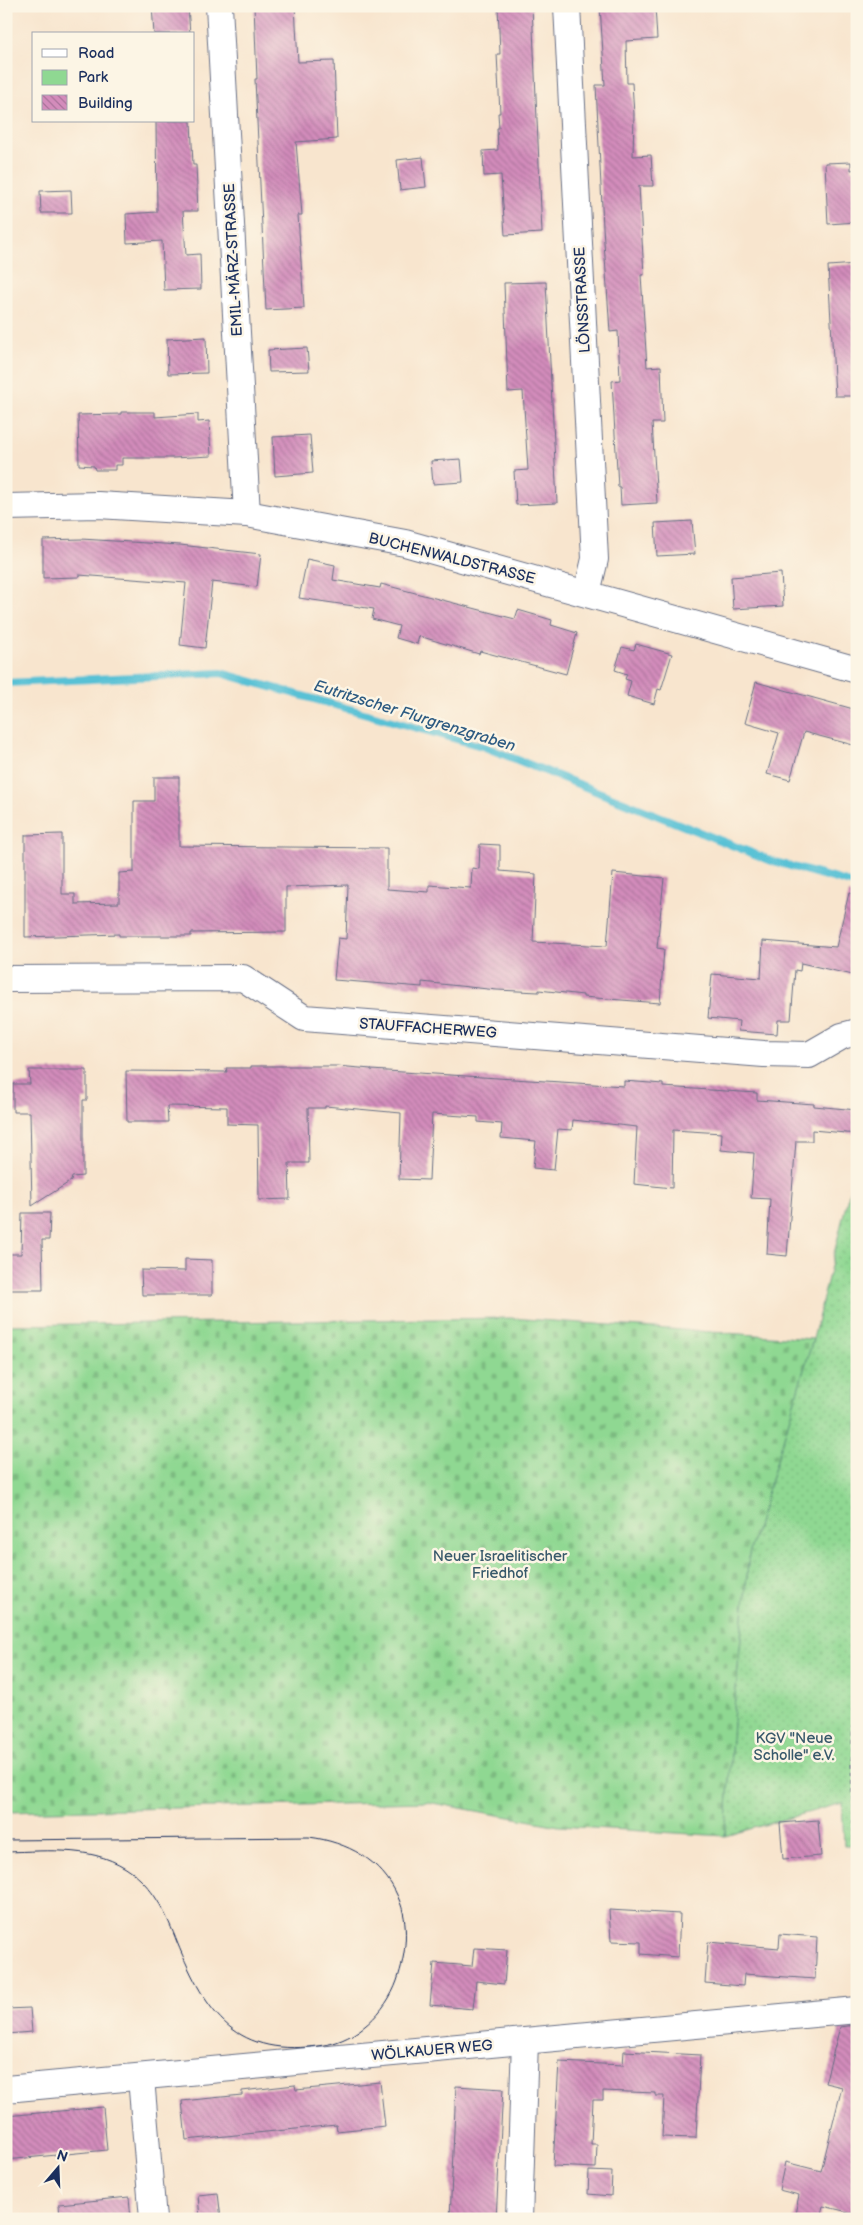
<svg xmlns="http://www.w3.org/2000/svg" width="863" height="2225" font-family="'Balsamiq Sans',sans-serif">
<defs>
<pattern id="green-dots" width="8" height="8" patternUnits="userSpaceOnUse" patternTransform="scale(1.25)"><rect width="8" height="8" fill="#8fd892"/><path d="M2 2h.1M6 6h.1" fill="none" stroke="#7bba80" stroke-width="1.8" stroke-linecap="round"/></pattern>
<pattern id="cemetery-stones" width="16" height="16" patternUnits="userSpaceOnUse" patternTransform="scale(1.25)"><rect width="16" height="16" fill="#8fd892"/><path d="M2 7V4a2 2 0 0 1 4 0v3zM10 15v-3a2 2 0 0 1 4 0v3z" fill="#7bba80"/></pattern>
<pattern id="building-back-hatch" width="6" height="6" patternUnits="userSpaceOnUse" patternTransform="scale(1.25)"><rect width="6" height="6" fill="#d38cbb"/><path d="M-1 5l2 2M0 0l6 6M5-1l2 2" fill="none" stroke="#aa739b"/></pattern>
</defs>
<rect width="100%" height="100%" fill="#fcf5e5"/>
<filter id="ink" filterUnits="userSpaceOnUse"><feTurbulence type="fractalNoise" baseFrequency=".02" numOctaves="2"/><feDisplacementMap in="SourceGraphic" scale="10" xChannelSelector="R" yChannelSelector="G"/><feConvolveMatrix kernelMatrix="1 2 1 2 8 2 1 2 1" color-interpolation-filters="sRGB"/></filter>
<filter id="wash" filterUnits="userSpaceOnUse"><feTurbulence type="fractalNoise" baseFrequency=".0096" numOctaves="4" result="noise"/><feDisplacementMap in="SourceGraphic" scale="20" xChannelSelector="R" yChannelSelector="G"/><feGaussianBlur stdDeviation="1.12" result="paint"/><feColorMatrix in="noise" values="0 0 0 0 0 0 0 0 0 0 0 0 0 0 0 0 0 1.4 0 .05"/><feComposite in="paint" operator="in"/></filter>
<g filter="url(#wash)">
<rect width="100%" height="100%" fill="#f8e5ce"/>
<path fill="url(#green-dots)" stroke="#558478" d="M 857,1160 L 857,1845 L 844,1845 L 842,1803 L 725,1836 L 734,1708 L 749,1554 L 813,1339 Z"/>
<path fill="url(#cemetery-stones)" stroke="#558478" d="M 510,1318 L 813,1339 L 749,1554 L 734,1708 L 725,1836 L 559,1826 L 427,1802 L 6,1812 L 6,1325 Z"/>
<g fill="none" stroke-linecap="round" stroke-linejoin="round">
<path stroke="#58c1d5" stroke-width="8" d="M 6,683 L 221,673 L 485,747 L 772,861 L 857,885"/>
</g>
<g id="blocks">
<g fill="url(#building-back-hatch)">
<path d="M 152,6 L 188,6 L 190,34 L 154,34 Z"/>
<path d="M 254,6 L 295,6 L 298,62 L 334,61 L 337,139 L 296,142 L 302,215 L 298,215 L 304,308 L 266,310 L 255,79 L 257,79 Z"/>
<path d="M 498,6 L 532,6 L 542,233 L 505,235 L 501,175 L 484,176 L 483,151 L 498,150 L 497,128 L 499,128 L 498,113 L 500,113 L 497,54 L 500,54 Z"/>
<path d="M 600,6 L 655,6 L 657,39 L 626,41 L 627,83 L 632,83 L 634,114 L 633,156 L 651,155 L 653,186 L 639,186 L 644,275 L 641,275 L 647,367 L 661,366 L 663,423 L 652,423 L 657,503 L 621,505 L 620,487 L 618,487 L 612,381 L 620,380 L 618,331 L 610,332 L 603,227 L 596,85 L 605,85 Z"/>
<path d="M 156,121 L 191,121 L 193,165 L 196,165 L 198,211 L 183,211 L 186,255 L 200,254 L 201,289 L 164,290 L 162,241 L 127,243 L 126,214 L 157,212 Z"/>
<path d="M 423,157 L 426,187 L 400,190 L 397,160 Z"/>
<path d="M 851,162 L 851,170 L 857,169 L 857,222 L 828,224 L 825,163 Z"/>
<path d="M 71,190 L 72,213 L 41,213 L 40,191 Z"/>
<path d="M 857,264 L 857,396 L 835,396 L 828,266 Z"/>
<path d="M 546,282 L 557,503 L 516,505 L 514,471 L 528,470 L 523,391 L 508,392 L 504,283 Z"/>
<path d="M 206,337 L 207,373 L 168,374 L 167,339 Z"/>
<path d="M 307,348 L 309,371 L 269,372 L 268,350 Z"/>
<path d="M 121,412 L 155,412 L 155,417 L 198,414 L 198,422 L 209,421 L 211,456 L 173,458 L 122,458 L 122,465 L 115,465 L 115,470 L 95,470 L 94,466 L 79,465 L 78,415 L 121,414 Z"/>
<path d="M 310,435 L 313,473 L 275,476 L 273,437 Z"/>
<path d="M 461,459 L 463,482 L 433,484 L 431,461 Z"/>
<path d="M 692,521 L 695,554 L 657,556 L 655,523 Z"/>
<path d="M 81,539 L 180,545 L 261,554 L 257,587 L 212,582 L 205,648 L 180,645 L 186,583 L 79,575 L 79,577 L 43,578 L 43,540 Z"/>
<path d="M 307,559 L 335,565 L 333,580 L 380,588 L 381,584 L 515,619 L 518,610 L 552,620 L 551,625 L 577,633 L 566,674 L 480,651 L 479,654 L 419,636 L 417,644 L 396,638 L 399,626 L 372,619 L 374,609 L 299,598 Z"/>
<path d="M 781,573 L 783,606 L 733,609 L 731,577 Z"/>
<path d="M 636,644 L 672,654 L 661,690 L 658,689 L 654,704 L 627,696 L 631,681 L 625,679 L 627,674 L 615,670 L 622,647 L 634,650 Z"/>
<path d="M 756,682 L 857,710 L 857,746 L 804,732 L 790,780 L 767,774 L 779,733 L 745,723 Z"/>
<path d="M 154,777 L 179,777 L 179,846 L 387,848 L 387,889 L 429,892 L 429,885 L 471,888 L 472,868 L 479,869 L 480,844 L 500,845 L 500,871 L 536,874 L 533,942 L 607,946 L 613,873 L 664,878 L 657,948 L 664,949 L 660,1003 L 583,997 L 583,995 L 539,990 L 539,992 L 497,990 L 422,982 L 422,987 L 334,980 L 338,938 L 346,939 L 348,885 L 286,887 L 286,932 L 191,933 L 191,936 L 119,936 L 119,934 L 25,937 L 25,835 L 62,834 L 62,894 L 75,894 L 75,904 L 119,903 L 119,873 L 134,872 L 134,801 L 154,801 Z"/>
<path d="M 849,893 L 857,894 L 857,976 L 801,963 L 800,971 L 795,970 L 791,1020 L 778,1020 L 777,1034 L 738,1031 L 739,1021 L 708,1018 L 712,974 L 761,978 L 763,941 L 836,947 Z"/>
<path d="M 251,1066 L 337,1066 L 371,1069 L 371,1070 L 624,1086 L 624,1081 L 663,1084 L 663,1087 L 757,1093 L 757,1100 L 814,1104 L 814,1106 L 857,1110 L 857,1134 L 812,1130 L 812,1141 L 796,1141 L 787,1256 L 767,1254 L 770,1199 L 751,1198 L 754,1153 L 721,1150 L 722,1133 L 673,1130 L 672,1188 L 634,1184 L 637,1127 L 573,1120 L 572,1130 L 558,1129 L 554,1170 L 533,1168 L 536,1141 L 501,1138 L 502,1124 L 478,1122 L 478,1117 L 432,1114 L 429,1180 L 399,1179 L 401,1113 L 325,1106 L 325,1108 L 308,1108 L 309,1163 L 289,1163 L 290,1199 L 259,1200 L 258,1125 L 227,1124 L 227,1107 L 167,1106 L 168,1122 L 127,1122 L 126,1071 L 227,1072 L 226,1068 L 251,1068 Z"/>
<path d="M 29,1070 L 87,1070 L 87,1100 L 83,1100 L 83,1176 L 72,1177 L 71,1181 L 32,1206 L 30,1112 L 13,1112 L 13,1084 L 30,1084 Z"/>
<path d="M 22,1213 L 50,1213 L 49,1240 L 42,1240 L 43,1290 L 6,1290 L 6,1254 L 21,1254 Z"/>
<path d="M 185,1259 L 212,1260 L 212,1295 L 142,1295 L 141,1270 L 185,1271 Z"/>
<path d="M 818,1820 L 821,1856 L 783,1859 L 780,1823 Z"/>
<path d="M 609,1910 L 680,1914 L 678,1957 L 641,1954 L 641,1942 L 611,1941 Z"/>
<path d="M 780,1934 L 817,1937 L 815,1979 L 744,1974 L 743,1986 L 705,1983 L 708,1942 L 779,1948 Z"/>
<path d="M 474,1948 L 507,1950 L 504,1984 L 476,1981 L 473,2009 L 430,2005 L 434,1963 L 472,1966 Z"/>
<path d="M 30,2008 L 32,2032 L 6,2034 L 6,2009 Z"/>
<path d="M 857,2025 L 857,2214 L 823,2206 L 820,2219 L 794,2219 L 799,2195 L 779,2190 L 785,2162 L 821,2171 L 842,2087 L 825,2083 L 840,2027 Z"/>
<path d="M 624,2051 L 700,2055 L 696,2138 L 662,2137 L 664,2096 L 656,2096 L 656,2093 L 603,2091 L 603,2100 L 593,2100 L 591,2144 L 597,2144 L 596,2168 L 553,2166 L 559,2062 L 623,2065 Z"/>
<path d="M 380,2082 L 385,2126 L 337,2131 L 336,2125 L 186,2140 L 182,2101 L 242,2095 L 242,2091 L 295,2085 L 296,2090 Z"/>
<path d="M 456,2086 L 503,2089 L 496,2219 L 450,2219 Z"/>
<path d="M 103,2107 L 107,2150 L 6,2160 L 6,2116 Z"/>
<path d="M 589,2171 L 612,2172 L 611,2196 L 588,2194 Z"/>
<path d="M 218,2193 L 221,2219 L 200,2219 L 198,2195 Z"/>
<path d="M 129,2197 L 131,2219 L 60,2219 L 59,2204 Z"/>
</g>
</g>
</g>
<g filter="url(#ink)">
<use href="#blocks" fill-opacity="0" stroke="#686f85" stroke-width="1"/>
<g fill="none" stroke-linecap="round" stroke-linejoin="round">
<g stroke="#686f85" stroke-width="28">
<g id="minor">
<path d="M 219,6 L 247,514"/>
<path d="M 567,6 L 595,559 L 587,593"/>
<path d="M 6,507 L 98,505 L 247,514 L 405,543 L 857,670"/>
<path d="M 6,979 L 243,978 L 304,1018 L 764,1054 L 809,1055 L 842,1036 L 857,1032"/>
<path d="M 141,2078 L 153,2219"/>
<path d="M 6,2089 L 857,2010"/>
<path d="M 519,2219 L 525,2041"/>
</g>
</g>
<path stroke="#686f85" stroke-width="3" stroke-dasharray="4 4" stroke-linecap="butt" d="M 857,1636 L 852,1763 L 857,1937"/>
<use href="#minor" stroke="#fff" stroke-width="26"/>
<path stroke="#1b2f5e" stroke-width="1" d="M 6,1840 L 309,1837 C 347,1842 382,1860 398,1897 C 410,1924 406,1954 397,1981 C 386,2012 357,2040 324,2045 C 236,2059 207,2015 177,1942 C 167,1916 156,1891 133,1873 C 96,1845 50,1851 6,1852"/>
</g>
</g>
<g text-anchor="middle" stroke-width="5" stroke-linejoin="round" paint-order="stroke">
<g font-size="15" fill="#1b2f5e" stroke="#fcf5e5">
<text transform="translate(233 260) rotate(-93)" y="5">EMIL-MÄRZ-STRASSE</text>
<text transform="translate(582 300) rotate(-93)" y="5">LÖNSSTRASSE</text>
<text transform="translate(452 558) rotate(14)" y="5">BUCHENWALDSTRASSE</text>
<text transform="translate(428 1028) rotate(4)" y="5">STAUFFACHERWEG</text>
<text transform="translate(432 2050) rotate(-5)" y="5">WÖLKAUER WEG</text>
</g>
<g font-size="15" fill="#38596b" stroke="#fcf5e5">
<text x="500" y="1561">Neuer Israelitischer<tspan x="500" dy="17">Friedhof</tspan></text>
<text x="794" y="1743">KGV "Neue<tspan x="794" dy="17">Scholle" e.V.</tspan></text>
</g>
<g font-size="16" font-style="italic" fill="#2d5b82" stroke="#fcf5e5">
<text transform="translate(415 715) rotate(17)" y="6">Eutritzscher Flurgrenzgraben</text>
</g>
</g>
<rect width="863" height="2225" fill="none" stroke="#fcf5e5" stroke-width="25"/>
<rect x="32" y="32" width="162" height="90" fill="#fcf5e5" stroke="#a2a6af"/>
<rect x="42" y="49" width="25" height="8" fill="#ffffff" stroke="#a2a6af"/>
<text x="78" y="58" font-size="15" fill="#1b2f5e">Road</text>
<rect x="42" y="70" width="25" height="15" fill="#8fd892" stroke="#a2a6af"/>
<text x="78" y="82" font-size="15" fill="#1b2f5e">Park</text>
<rect x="42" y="95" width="25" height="15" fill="url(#building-back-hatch)" stroke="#a2a6af"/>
<text x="78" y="108" font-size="15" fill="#1b2f5e">Building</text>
<g transform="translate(58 2168) rotate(19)" stroke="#fcf5e5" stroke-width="4" paint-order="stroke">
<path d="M0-4L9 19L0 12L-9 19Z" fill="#1b2f5e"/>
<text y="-8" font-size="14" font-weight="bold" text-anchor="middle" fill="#1b2f5e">N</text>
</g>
</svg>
